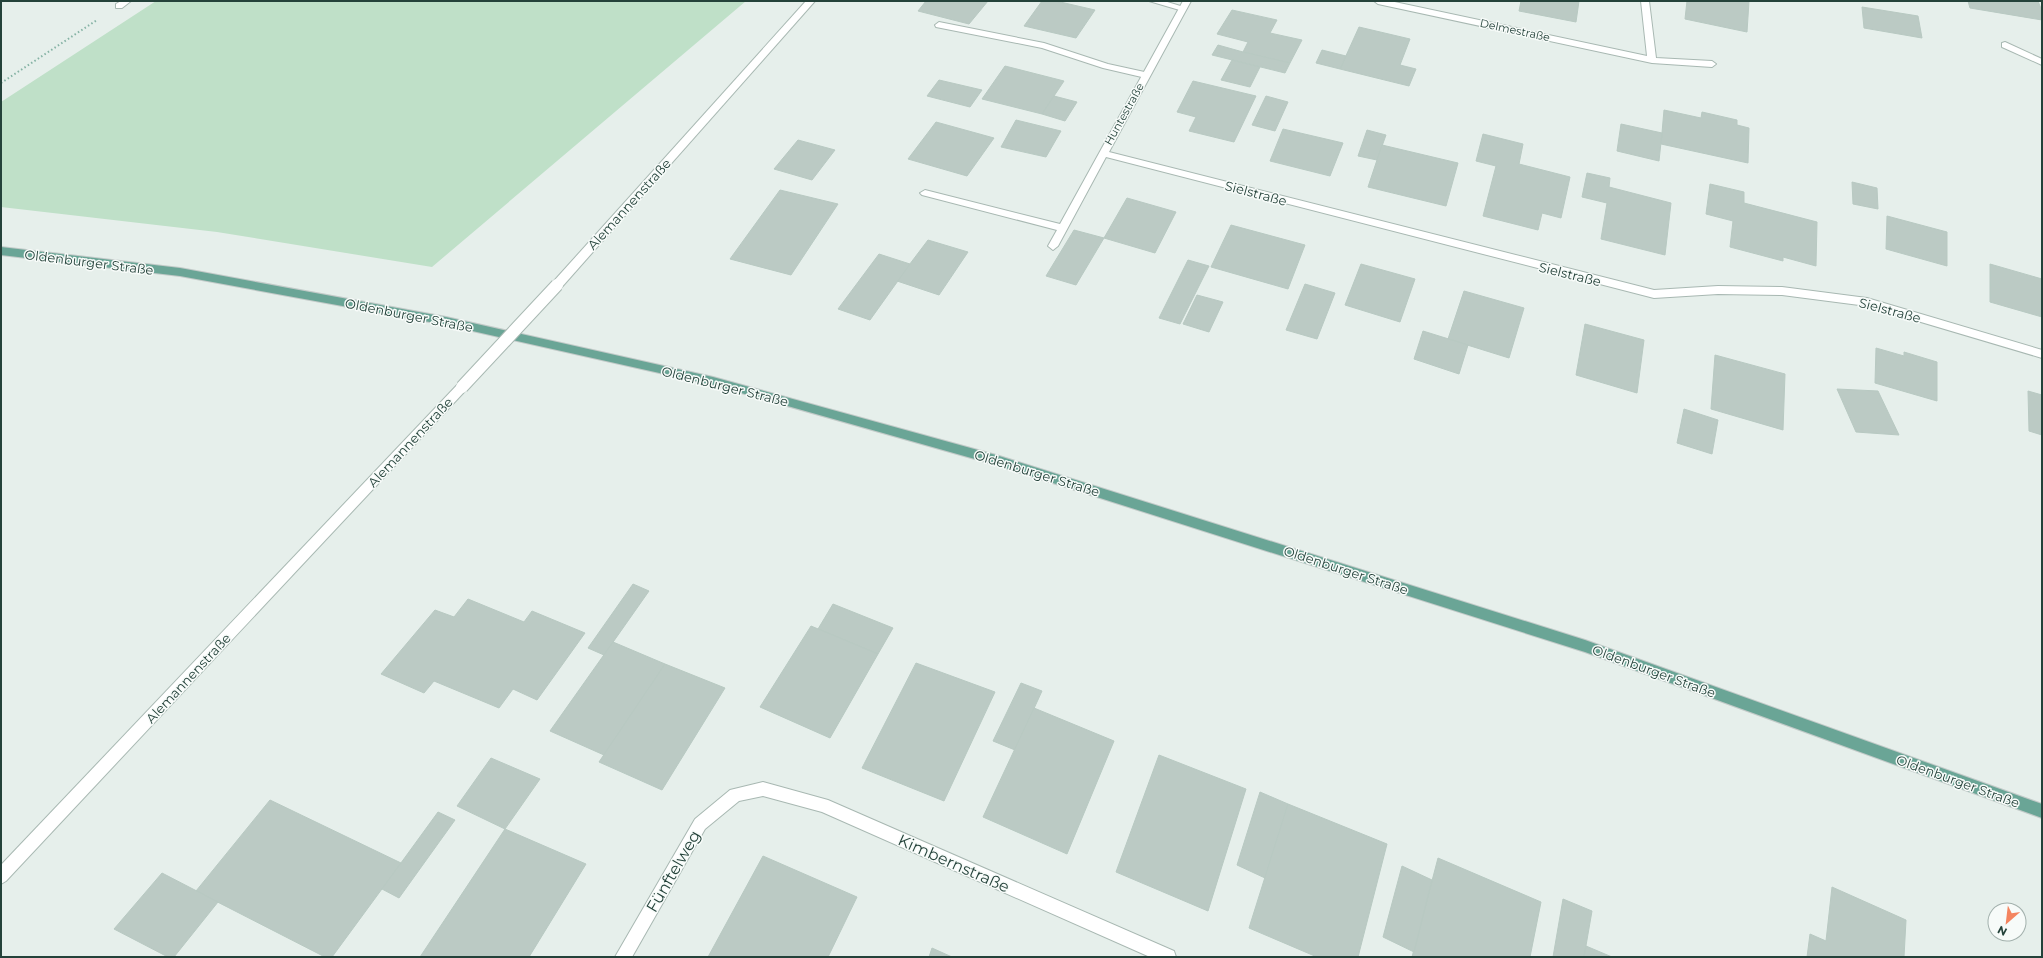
<svg xmlns="http://www.w3.org/2000/svg" width="2043" height="958" font-family="Montserrat,sans-serif">
<rect width="100%" height="100%" fill="#e6efeb"/>
<path fill="#bfe0c8" d="M 156,1 L 746,1 L 432,267 L 217,232 L 1,207 L 1,102 Z"/>
<g fill="#bbcac4" stroke="#b8c9c2">
<path d="M 926,1 L 988,1 L 969,24 L 918,11 Z"/>
<path d="M 1042,1 L 1056,1 L 1095,10 L 1076,38 L 1024,26 Z"/>
<path d="M 1521,1 L 1579,1 L 1576,22 L 1519,11 Z"/>
<path d="M 1687,1 L 1749,1 L 1747,32 L 1685,19 Z"/>
<path d="M 1968,1 L 2038,1 L 2042,11 L 2042,20 L 1970,8 Z"/>
<path d="M 1862,7 L 1918,16 L 1922,38 L 1864,28 Z"/>
<path d="M 1232,10 L 1277,20 L 1270,33 L 1302,40 L 1290,63 L 1243,52 L 1248,42 L 1217,34 Z"/>
<path d="M 1359,27 L 1410,39 L 1400,65 L 1416,69 L 1409,86 L 1340,69 Z"/>
<path d="M 1218,45 L 1243,52 L 1290,63 L 1285,73 L 1212,55 Z"/>
<path d="M 1322,50 L 1346,56 L 1340,69 L 1316,63 Z"/>
<path d="M 1232,60 L 1260,67 L 1250,87 L 1221,80 Z"/>
<path d="M 1005,66 L 1064,81 L 1042,114 L 982,99 Z"/>
<path d="M 939,80 L 982,90 L 970,107 L 927,96 Z"/>
<path d="M 1193,81 L 1256,96 L 1234,142 L 1189,131 L 1196,117 L 1177,112 Z"/>
<path d="M 1054,96 L 1077,102 L 1065,121 L 1042,114 Z"/>
<path d="M 1266,96 L 1288,102 L 1275,131 L 1252,125 Z"/>
<path d="M 1664,110 L 1701,118 L 1702,112 L 1737,120 L 1737,125 L 1749,128 L 1748,163 L 1661,144 Z"/>
<path d="M 1016,120 L 1061,131 L 1046,157 L 1001,147 Z"/>
<path d="M 936,122 L 994,138 L 967,176 L 908,159 Z"/>
<path d="M 1621,124 L 1662,133 L 1659,161 L 1617,151 Z"/>
<path d="M 1283,129 L 1343,143 L 1330,176 L 1270,161 Z"/>
<path d="M 1367,130 L 1386,135 L 1377,160 L 1358,156 Z"/>
<path d="M 1483,134 L 1523,144 L 1519,164 L 1570,177 L 1561,218 L 1542,213 L 1538,230 L 1483,216 L 1496,166 L 1476,161 Z"/>
<path d="M 798,140 L 835,150 L 812,180 L 774,169 Z"/>
<path d="M 1382,145 L 1458,163 L 1446,206 L 1368,187 Z"/>
<path d="M 1587,173 L 1610,178 L 1609,187 L 1671,203 L 1665,255 L 1601,239 L 1607,203 L 1582,197 Z"/>
<path d="M 1852,182 L 1877,188 L 1878,209 L 1853,204 Z"/>
<path d="M 1710,184 L 1744,192 L 1744,203 L 1817,222 L 1816,266 L 1783,257 L 1783,261 L 1730,247 L 1733,221 L 1706,214 Z"/>
<path d="M 780,190 L 838,204 L 791,275 L 730,259 Z"/>
<path d="M 1127,198 L 1176,212 L 1155,253 L 1104,238 Z"/>
<path d="M 1887,216 L 1947,232 L 1947,266 L 1886,249 Z"/>
<path d="M 1231,225 L 1305,245 L 1288,289 L 1211,267 Z"/>
<path d="M 1074,230 L 1104,238 L 1076,285 L 1046,276 Z"/>
<path d="M 928,240 L 968,252 L 939,295 L 897,281 Z"/>
<path d="M 879,254 L 910,264 L 870,320 L 838,309 Z"/>
<path d="M 1188,260 L 1209,266 L 1180,324 L 1159,318 Z"/>
<path d="M 1361,264 L 1415,279 L 1400,322 L 1345,305 Z"/>
<path d="M 1990,264 L 2042,279 L 2042,317 L 1990,302 Z"/>
<path d="M 1305,284 L 1335,293 L 1317,339 L 1286,330 Z"/>
<path d="M 1464,291 L 1524,308 L 1509,358 L 1448,339 Z"/>
<path d="M 1197,295 L 1223,302 L 1209,332 L 1183,324 Z"/>
<path d="M 1585,324 L 1644,340 L 1637,393 L 1576,375 Z"/>
<path d="M 1423,331 L 1468,345 L 1459,374 L 1414,359 Z"/>
<path d="M 1876,348 L 1904,356 L 1904,352 L 1937,362 L 1937,401 L 1875,383 Z"/>
<path d="M 1715,355 L 1785,374 L 1783,430 L 1711,409 Z"/>
<path d="M 1837,389 L 1878,391 L 1899,435 L 1856,432 Z"/>
<path d="M 2028,391 L 2042,395 L 2042,435 L 2029,431 Z"/>
<path d="M 1684,409 L 1718,420 L 1712,454 L 1677,443 Z"/>
<path d="M 633,584 L 649,591 L 604,655 L 588,648 Z"/>
<path d="M 468,599 L 524,622 L 532,611 L 585,633 L 537,700 L 513,689 L 499,708 L 434,681 L 424,693 L 381,674 L 435,610 L 454,617 Z"/>
<path d="M 833,604 L 893,628 L 878,654 L 818,629 Z"/>
<path d="M 811,626 L 878,654 L 830,738 L 760,707 Z"/>
<path d="M 613,642 L 665,664 L 604,755 L 550,731 Z"/>
<path d="M 916,663 L 995,692 L 944,801 L 862,768 Z"/>
<path d="M 665,664 L 725,688 L 662,790 L 599,762 Z"/>
<path d="M 1021,683 L 1042,691 L 1015,750 L 993,741 Z"/>
<path d="M 1034,708 L 1114,741 L 1067,854 L 983,817 Z"/>
<path d="M 1159,755 L 1246,789 L 1208,911 L 1116,872 Z"/>
<path d="M 491,758 L 540,779 L 505,829 L 457,806 Z"/>
<path d="M 1260,792 L 1288,804 L 1265,878 L 1237,865 Z"/>
<path d="M 270,800 L 401,863 L 332,957 L 325,957 L 196,891 Z"/>
<path d="M 1288,804 L 1387,844 L 1358,957 L 1317,957 L 1249,928 Z"/>
<path d="M 438,812 L 455,820 L 399,898 L 382,889 Z"/>
<path d="M 505,829 L 586,864 L 529,957 L 420,957 Z"/>
<path d="M 763,856 L 857,897 L 828,957 L 708,957 Z"/>
<path d="M 1438,858 L 1541,902 L 1530,957 L 1412,957 Z"/>
<path d="M 1402,866 L 1432,880 L 1414,952 L 1383,937 Z"/>
<path d="M 162,873 L 218,902 L 174,957 L 168,957 L 114,929 Z"/>
<path d="M 1832,887 L 1906,920 L 1904,957 L 1807,957 L 1810,934 L 1826,941 Z"/>
<path d="M 1563,899 L 1592,911 L 1584,957 L 1553,957 Z"/>
<path d="M 1586,946 L 1612,957 L 1584,957 Z"/>
<path d="M 932,948 L 952,957 L 929,957 Z"/>
</g>
<g fill="none" stroke-linecap="round" stroke-linejoin="round">
<g stroke="#a8b8b2" stroke-width="2">
<g id="service">
<path d="M 1149,1 L 1164,1 L 1187,8 L 1183,11 Z"/>
<path d="M 939,22 L 1044,43 L 1108,64 L 1149,73 L 1150,75 L 1146,78 L 1103,68 L 1042,48 L 936,27 L 935,25 Z"/>
</g>
</g>
<g stroke="#a8b8b2" stroke-width="2">
<g id="minor">
<path d="M 121,1 L 131,1 L 122,8 L 116,8 L 116,4 Z"/>
<path d="M 806,1 L 815,1 L 561,288 L 553,288 L 552,285 L 553,282 Z"/>
<path d="M 1183,1 L 1191,1 L 1109,152 L 1654,290 L 1718,286 L 1782,287 L 1867,298 L 2042,350 L 2042,358 L 1867,306 L 1782,295 L 1718,294 L 1654,298 L 1106,157 L 1058,246 L 1053,250 L 1048,246 L 1057,230 L 922,195 L 920,193 L 925,190 L 1060,224 Z"/>
<path d="M 1374,1 L 1390,1 L 1647,56 L 1641,1 L 1649,1 L 1656,58 L 1712,61 L 1716,64 L 1712,67 L 1652,63 L 1378,4 Z"/>
<path d="M 2005,42 L 2042,59 L 2042,65 L 2002,47 L 2002,43 Z"/>
<path d="M 462,383 L 468,387 L 466,390 L 6,881 L 1,884 L 1,865 L 458,384 Z"/>
<path d="M 763,782 L 828,800 L 1174,951 L 1176,957 L 1150,957 L 822,812 L 763,796 L 739,801 L 705,829 L 632,957 L 615,957 L 695,819 L 730,790 Z"/>
</g>
</g>
<g stroke="#c2cac8" stroke-width="2">
<path id="primary" d="M 1,247 L 180,268 L 446,317 L 713,377 L 996,455 L 1585,640 L 2042,804 L 2042,818 L 1585,652 L 996,465 L 713,385 L 446,325 L 180,276 L 1,255 Z"/>
</g>
<path stroke="#86b3a5" stroke-width="2" stroke-dasharray="1.5 2.5" stroke-linecap="butt" d="M 1,83 L 97,20"/>
<use href="#service" fill="#fff" fill-rule="evenodd"/>
<use href="#minor" fill="#fff" fill-rule="evenodd"/>
<use href="#primary" fill="#6aa596" fill-rule="evenodd"/>
<g stroke="#a8b8b2" stroke-width="14" stroke-linecap="butt">
<path id="minor-bridge" d="M 462,387 L 557,285"/>
</g>
<use href="#minor-bridge" stroke="#fff" stroke-width="12"/>
</g>
<g text-anchor="middle" stroke-width="3" stroke-linejoin="round" paint-order="stroke">
<g font-size="11" fill="#24423a" stroke="#f7fbf9">
<text transform="translate(1515 30) rotate(12)" y="4">Delmestraße</text>
<text transform="translate(1124 114) rotate(-61)" y="4">Huntestraße</text>
</g>
<g font-size="13" fill="#24423a" stroke="#f7fbf9">
<text transform="translate(1256 193) rotate(15)" y="5">Sielstraße</text>
<text transform="translate(629 204) rotate(-48)" y="5">Alemannenstraße</text>
<text transform="translate(89 262) rotate(7)" y="5">Oldenburger Straße</text>
<text transform="translate(1570 274) rotate(14)" y="5">Sielstraße</text>
<text transform="translate(1890 310) rotate(15)" y="5">Sielstraße</text>
<text transform="translate(409 315) rotate(11)" y="5">Oldenburger Straße</text>
<text transform="translate(725 386) rotate(14)" y="5">Oldenburger Straße</text>
<text transform="translate(410 442) rotate(-47)" y="5">Alemannenstraße</text>
<text transform="translate(1037 473) rotate(17)" y="5">Oldenburger Straße</text>
<text transform="translate(1346 570) rotate(18)" y="5">Oldenburger Straße</text>
<text transform="translate(1654 671) rotate(20)" y="5">Oldenburger Straße</text>
<text transform="translate(188 678) rotate(-47)" y="5">Alemannenstraße</text>
<text transform="translate(1958 781) rotate(20)" y="5">Oldenburger Straße</text>
</g>
<g font-size="16" fill="#24423a" stroke="#f7fbf9">
<text transform="translate(954 863) rotate(24)" y="6">Kimbernstraße</text>
<text transform="translate(673 871) rotate(-60)" y="6">Fünftelweg</text>
</g>
</g>
<rect width="2043" height="958" fill="none" stroke="#24423a" stroke-width="4"/>
<g transform="translate(2007 922) rotate(208)"><circle r="19" fill="#f7fbf9" stroke="#a3b1ad"/>
<path d="M0-3L7 15L0 10L-7 15Z" fill="#f4845f"/>
<text y="-6" font-size="11" font-weight="bold" text-anchor="middle" fill="#24423a">N</text>
</g>
</svg>
